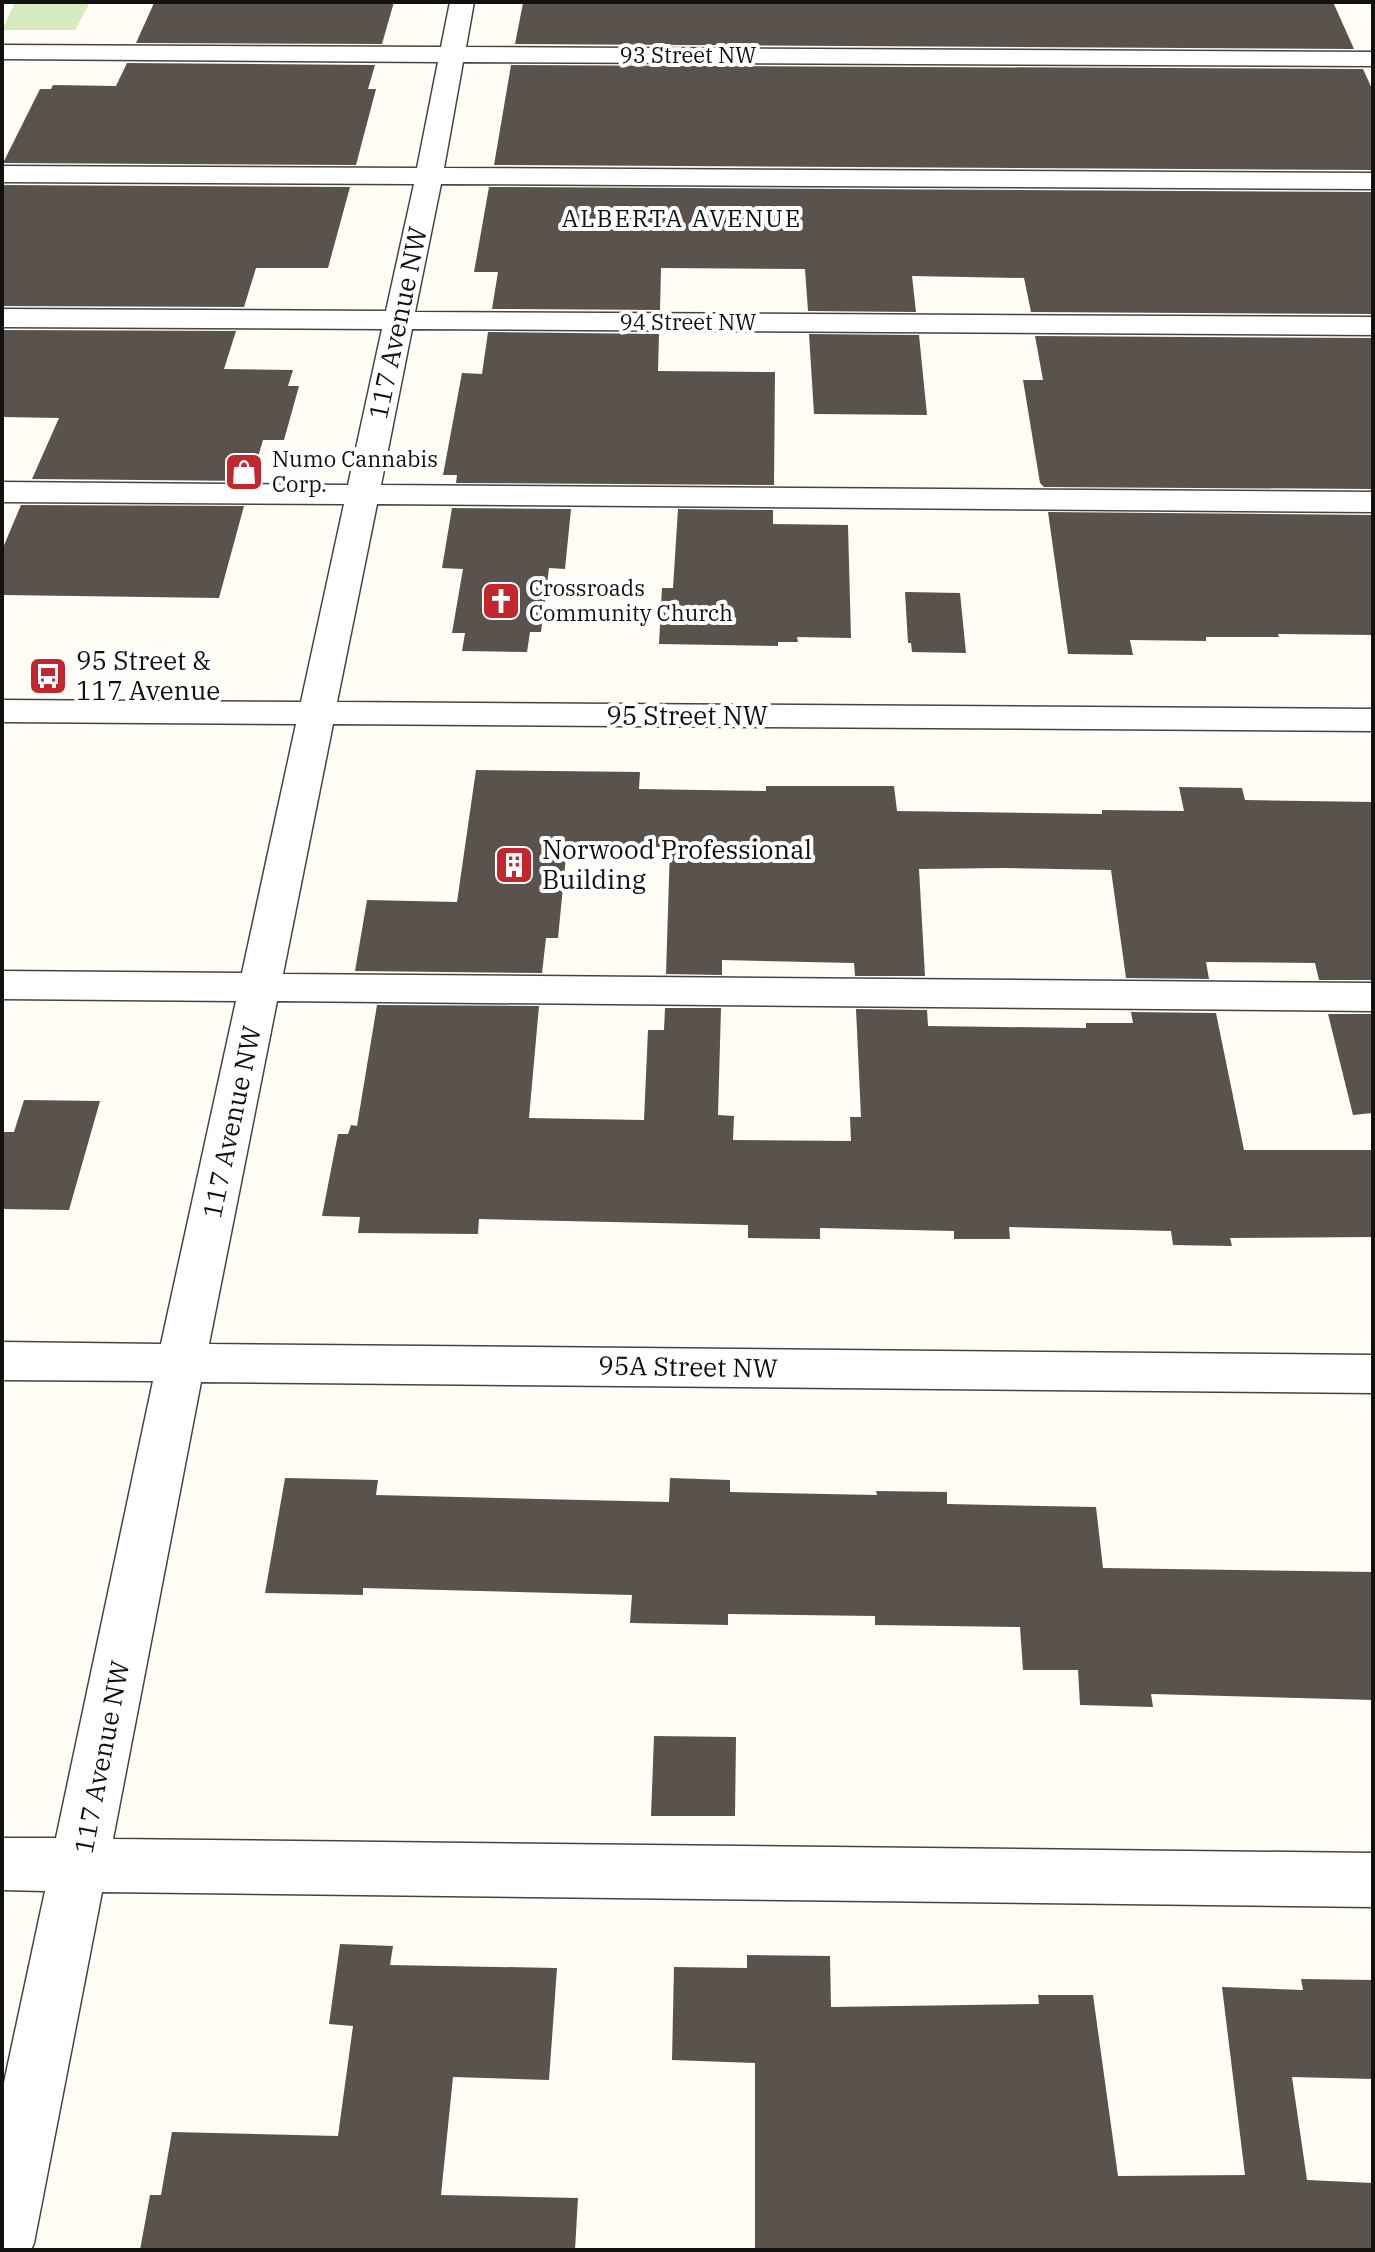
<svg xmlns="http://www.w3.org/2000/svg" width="1375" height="2252" font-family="'IBM Plex Serif',serif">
<rect width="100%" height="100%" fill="#fffdf5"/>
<path fill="#d5ebbd" d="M 15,2 L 90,2 L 75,30 L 2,30 Z"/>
<g fill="#5a524d">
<path d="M 394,2 L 382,44 L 136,43 L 154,3 Z"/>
<path d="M 535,2 L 1333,2 L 1354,49 L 515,44 L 523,3 Z"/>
<path d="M 127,63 L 375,65 L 368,89 L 376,89 L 356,165 L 3,163 L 40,89 L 51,89 L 53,85 L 116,86 Z"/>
<path d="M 511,65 L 1363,69 L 1373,91 L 1373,170 L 494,165 Z"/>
<path d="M 2,185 L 350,187 L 328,268 L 256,268 L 244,307 L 2,306 Z"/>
<path d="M 489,187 L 1373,192 L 1373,314 L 1031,312 L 1024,278 L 912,276 L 916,312 L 808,311 L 805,269 L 661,268 L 660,310 L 492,309 L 498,272 L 474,272 Z"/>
<path d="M 2,330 L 236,331 L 224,369 L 293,370 L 288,386 L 299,386 L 284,440 L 263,440 L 251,481 L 32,479 L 59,418 L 2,417 Z"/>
<path d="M 488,332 L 659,334 L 658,371 L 775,372 L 774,485 L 456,483 L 457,475 L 443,475 L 462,373 L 482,374 Z"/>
<path d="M 809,334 L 919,335 L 927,415 L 814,414 Z"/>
<path d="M 1035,336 L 1373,338 L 1373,489 L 1044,487 L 1040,483 L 1023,380 L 1043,380 Z"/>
<path d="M 21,505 L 244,506 L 219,598 L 2,595 L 2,550 Z"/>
<path d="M 452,508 L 571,509 L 565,569 L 549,568 L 541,632 L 530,632 L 527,652 L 462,651 L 465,633 L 452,633 L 463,569 L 442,568 Z"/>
<path d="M 678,509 L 773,510 L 773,524 L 848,525 L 851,638 L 797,637 L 798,642 L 778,642 L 778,646 L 659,644 L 662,588 L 673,588 Z"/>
<path d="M 1048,512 L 1373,515 L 1373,635 L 1278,634 L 1279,637 L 1206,637 L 1206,641 L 1130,640 L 1133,655 L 1068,654 Z"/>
<path d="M 905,592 L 960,593 L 966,653 L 912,652 L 911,643 L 908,643 Z"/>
<path d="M 476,770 L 640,772 L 639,789 L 766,791 L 766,786 L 894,786 L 897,811 L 1102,814 L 1102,810 L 1184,811 L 1179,787 L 1242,788 L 1245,800 L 1373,802 L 1373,980 L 1319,980 L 1315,963 L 1206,962 L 1209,979 L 1126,978 L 1111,870 L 1003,868 L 919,869 L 925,976 L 855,976 L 854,963 L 722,960 L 722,975 L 666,974 L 670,847 L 567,846 L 558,938 L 546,938 L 542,973 L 355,971 L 367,900 L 457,902 Z"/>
<path d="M 377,1005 L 539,1006 L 529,1118 L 644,1120 L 648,1030 L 664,1030 L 665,1008 L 721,1008 L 718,1115 L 734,1116 L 733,1140 L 851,1141 L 850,1117 L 861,1117 L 856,1009 L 927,1010 L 928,1026 L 1086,1028 L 1086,1023 L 1133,1023 L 1131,1012 L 1216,1013 L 1244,1150 L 1373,1150 L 1373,1237 L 1230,1238 L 1232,1246 L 1173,1245 L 1171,1231 L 1009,1227 L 1010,1239 L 954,1239 L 954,1231 L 820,1228 L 820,1239 L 748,1238 L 748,1225 L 479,1219 L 478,1234 L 358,1233 L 360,1217 L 322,1216 L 338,1134 L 348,1134 L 351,1125 L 357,1126 Z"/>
<path d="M 1328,1014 L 1373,1014 L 1373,1113 L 1353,1115 Z"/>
<path d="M 24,1100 L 100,1101 L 69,1210 L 2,1209 L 2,1132 L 14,1132 Z"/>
<path d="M 285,1478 L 378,1480 L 376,1495 L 669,1502 L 670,1478 L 730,1480 L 730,1492 L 877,1495 L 876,1491 L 947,1492 L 947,1504 L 1096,1507 L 1103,1568 L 1373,1572 L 1373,1700 L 1151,1694 L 1153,1707 L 1080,1705 L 1078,1670 L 1023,1670 L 1020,1627 L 875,1625 L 875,1616 L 728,1614 L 728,1625 L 630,1623 L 632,1595 L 363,1588 L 363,1595 L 265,1593 Z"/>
<path d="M 654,1736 L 736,1737 L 735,1816 L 651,1816 Z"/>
<path d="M 340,1944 L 393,1946 L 390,1965 L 557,1968 L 549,2080 L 453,2077 L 441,2195 L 578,2198 L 575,2250 L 140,2250 L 150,2195 L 161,2195 L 172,2132 L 338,2136 L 353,2026 L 329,2024 Z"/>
<path d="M 747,1955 L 830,1956 L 831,2007 L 1039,2004 L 1038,1995 L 1093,1995 L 1118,2176 L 1245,2175 L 1222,1987 L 1303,1990 L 1301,1979 L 1373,1980 L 1373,2079 L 1292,2077 L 1307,2180 L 1373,2183 L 1373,2250 L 755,2250 L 755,2063 L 672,2060 L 674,1967 L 747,1968 Z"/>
</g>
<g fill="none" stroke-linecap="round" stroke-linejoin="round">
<g stroke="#444" stroke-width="3">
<path id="minor" d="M 450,2 L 474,2 L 466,47 L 1373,52 L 1373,66 L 463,62 L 444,168 L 1373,173 L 1373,189 L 441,184 L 415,312 L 1373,317 L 1373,335 L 412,329 L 381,485 L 1373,492 L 1373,512 L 377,504 L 337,702 L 1373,709 L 1373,731 L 333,724 L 283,974 L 1373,983 L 1373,1011 L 277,1001 L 209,1344 L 1373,1355 L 1373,1393 L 201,1382 L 113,1839 L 1373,1853 L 1373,1907 L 102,1892 L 34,2243 L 31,2250 L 2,2250 L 2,2092 L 45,1891 L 2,1890 L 2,1838 L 56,1838 L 153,1381 L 2,1380 L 2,1342 L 161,1344 L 236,1001 L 2,999 L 2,971 L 242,973 L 296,724 L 2,722 L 2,700 L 301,702 L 344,504 L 2,502 L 2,482 L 348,485 L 382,329 L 2,327 L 2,309 L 386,311 L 414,184 L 2,182 L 2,166 L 417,168 L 438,62 L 2,59 L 2,45 L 441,47 Z"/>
</g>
<use href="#minor" fill="#fff" fill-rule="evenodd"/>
</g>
<defs>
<g id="shop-square" transform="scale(2)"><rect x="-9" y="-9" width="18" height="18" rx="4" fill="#c4262e" stroke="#fff"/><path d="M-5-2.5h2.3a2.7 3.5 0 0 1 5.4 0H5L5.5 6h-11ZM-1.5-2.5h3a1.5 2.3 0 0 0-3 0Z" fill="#fff"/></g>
<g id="church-square" transform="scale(2)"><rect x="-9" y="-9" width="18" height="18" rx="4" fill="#c4262e" stroke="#fff"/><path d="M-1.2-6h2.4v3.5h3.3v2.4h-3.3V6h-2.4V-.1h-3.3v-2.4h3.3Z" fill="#fff"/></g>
<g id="bus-square" transform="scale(2)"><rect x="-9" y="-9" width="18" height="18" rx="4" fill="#c4262e" stroke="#fff"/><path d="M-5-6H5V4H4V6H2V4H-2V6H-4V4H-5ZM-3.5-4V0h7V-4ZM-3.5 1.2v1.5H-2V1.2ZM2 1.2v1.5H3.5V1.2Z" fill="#fff"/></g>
<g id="building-square" transform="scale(2)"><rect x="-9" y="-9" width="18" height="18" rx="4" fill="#c4262e" stroke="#fff"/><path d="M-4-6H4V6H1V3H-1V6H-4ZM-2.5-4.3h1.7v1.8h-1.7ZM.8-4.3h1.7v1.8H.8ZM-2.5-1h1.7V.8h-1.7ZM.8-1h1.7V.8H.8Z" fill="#fff"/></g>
</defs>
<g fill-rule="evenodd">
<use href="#shop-square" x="244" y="472"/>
<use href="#church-square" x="501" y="601"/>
<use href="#bus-square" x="48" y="676"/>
<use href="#building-square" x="514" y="865"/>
</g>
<g text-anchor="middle" stroke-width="8" stroke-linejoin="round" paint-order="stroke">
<g font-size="22" fill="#111" stroke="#fff">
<text x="688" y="63">93 Street NW</text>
<text x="688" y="330">94 Street NW</text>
</g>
<g font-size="22" fill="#111" stroke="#fff" text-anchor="start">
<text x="272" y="467">Numo Cannabis<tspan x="272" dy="25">Corp.</tspan></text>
<text x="529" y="596">Crossroads<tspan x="529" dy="25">Community Church</tspan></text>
</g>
<g font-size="24" letter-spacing="2" fill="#111" stroke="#fff">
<text x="682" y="227">ALBERTA AVENUE</text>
</g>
<g font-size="26" fill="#111" stroke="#fff">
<text transform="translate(398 323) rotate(-78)" y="9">117 Avenue NW</text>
<text x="687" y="725">95 Street NW</text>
<text transform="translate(232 1122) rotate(-78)" y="9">117 Avenue NW</text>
<text transform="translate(688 1367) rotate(1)" y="9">95A Street NW</text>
<text transform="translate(102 1757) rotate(-79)" y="9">117 Avenue NW</text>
</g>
<g font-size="26" fill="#111" stroke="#fff" text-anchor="start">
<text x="76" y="670">95 Street &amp;<tspan x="76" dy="30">117 Avenue</tspan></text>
<text x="542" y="859">Norwood Professional<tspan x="542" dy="30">Building</tspan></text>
</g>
</g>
<rect width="1375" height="2252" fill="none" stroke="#111111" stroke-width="8"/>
</svg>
